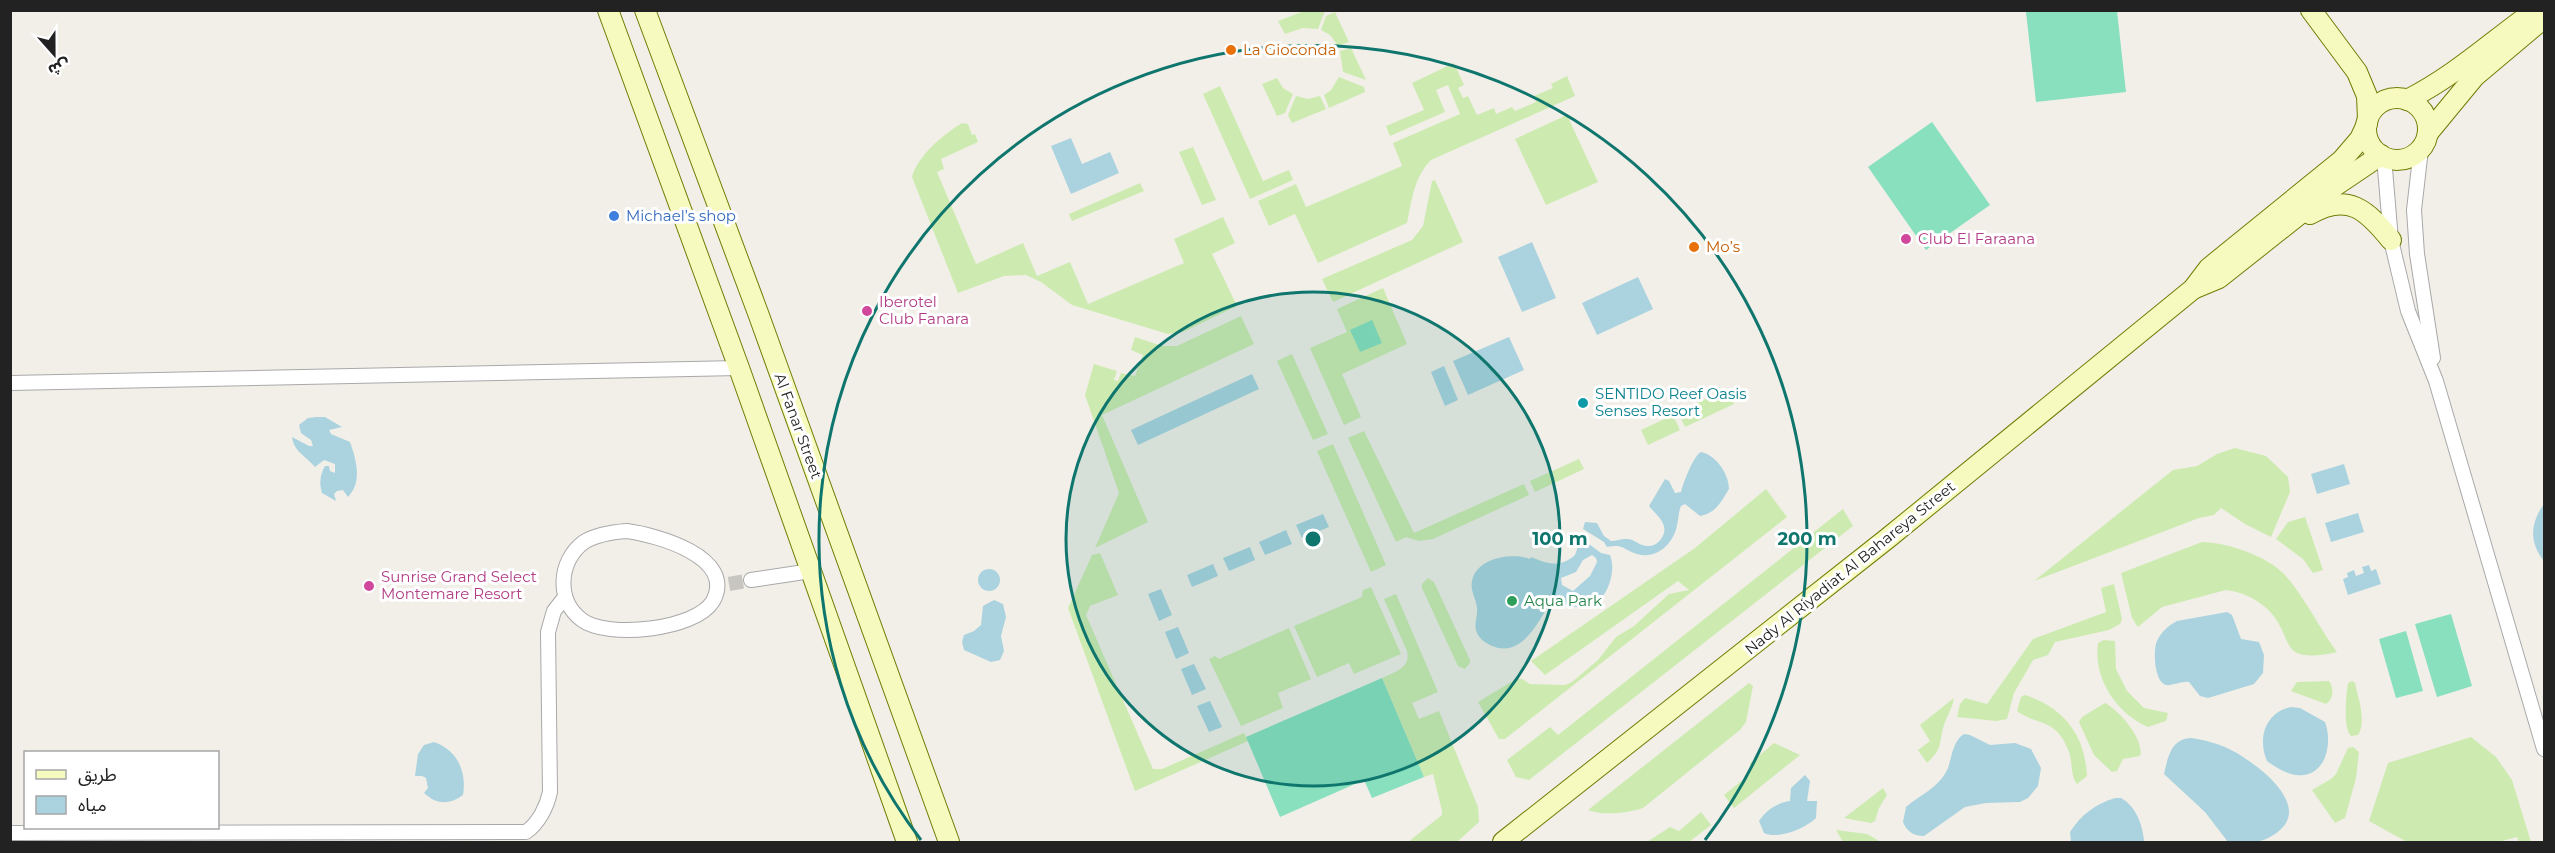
<svg xmlns="http://www.w3.org/2000/svg" width="2555" height="853" font-family="Montserrat,'Noto Sans Arabic',sans-serif">
<rect width="100%" height="100%" fill="#f2efe9"/>
<g fill="#cdebb0">
<path d="M 1304,11 L 1325,11 L 1318,29 L 1303,28 L 1285,34 L 1278,21 Z"/>
<path d="M 1335,12 L 1349,42 L 1338,46 L 1330,35 L 1321,30 L 1326,16 Z"/>
<path d="M 1351,48 L 1366,80 L 1343,72 L 1340,51 Z"/>
<path d="M 1454,63 L 1464,85 L 1458,88 L 1463,98 L 1468,96 L 1477,115 L 1494,108 L 1496,114 L 1512,107 L 1515,111 L 1536,102 L 1534,96 L 1553,88 L 1551,84 L 1567,76 L 1575,96 L 1431,160 C 1414,177 1412,200 1407,223 L 1318,263 L 1295,214 L 1269,226 L 1258,201 L 1296,184 L 1306,207 L 1402,166 L 1393,143 L 1460,114 L 1448,85 L 1436,90 L 1445,112 L 1390,136 L 1386,126 L 1424,110 L 1412,83 Z"/>
<path d="M 1339,77 L 1364,87 L 1365,92 L 1329,108 L 1324,95 L 1331,90 Z"/>
<path d="M 1277,78 L 1283,88 L 1293,94 L 1285,113 L 1277,116 L 1262,84 Z"/>
<path d="M 1220,86 L 1263,181 L 1289,170 L 1293,180 L 1250,199 L 1203,94 Z"/>
<path d="M 1296,96 L 1308,99 L 1320,96 L 1326,109 L 1292,123 L 1288,115 Z"/>
<path d="M 1567,115 L 1598,182 L 1546,205 L 1515,139 Z"/>
<path d="M 962,123 L 968,124 L 972,135 L 975,134 L 978,142 L 941,159 L 944,169 L 937,172 L 976,264 L 1023,243 L 1037,276 L 1070,262 L 1088,304 L 1184,263 L 1174,239 L 1223,217 L 1235,243 L 1212,254 L 1237,306 L 1183,332 L 1168,334 L 1072,305 L 1041,282 L 1026,275 L 1004,276 L 958,293 L 912,177 C 918,155 943,135 962,123 Z"/>
<path d="M 1193,147 L 1216,200 L 1202,205 L 1179,152 Z"/>
<path d="M 1435,180 L 1463,242 L 1333,302 L 1322,279 L 1412,240 L 1423,226 L 1432,181 Z"/>
<path d="M 1140,183 L 1144,191 L 1072,221 L 1069,214 Z"/>
<path d="M 1383,288 L 1407,344 L 1342,374 L 1361,417 L 1344,425 L 1310,348 L 1347,332 L 1337,309 Z"/>
<path d="M 1241,316 L 1254,344 L 1102,415 L 1148,522 L 1095,548 L 1119,493 L 1085,395 L 1094,364 L 1117,371 L 1114,380 L 1118,381 L 1121,373 L 1135,376 L 1143,355 L 1131,350 L 1135,337 L 1162,346 L 1177,346 Z"/>
<path d="M 1292,354 L 1328,434 L 1313,440 L 1277,361 Z"/>
<path d="M 1727,389 L 1734,404 L 1685,427 L 1678,412 Z"/>
<path d="M 1673,415 L 1680,430 L 1648,445 L 1641,430 Z"/>
<path d="M 1364,431 L 1414,533 L 1524,484 L 1529,495 L 1433,539 L 1419,541 L 1406,537 L 1396,542 L 1348,438 Z"/>
<path d="M 1333,444 L 1386,565 L 1371,572 L 1317,451 Z"/>
<path d="M 2235,448 L 2266,456 L 2288,477 L 2290,492 L 2271,537 L 2245,524 L 2221,508 L 2214,515 L 2199,518 L 2034,581 L 2173,470 L 2197,466 L 2217,454 Z"/>
<path d="M 1579,459 L 1584,469 L 1535,492 L 1530,481 Z"/>
<path d="M 1766,489 L 1787,517 L 1505,739 L 1499,739 L 1478,702 L 1516,679 L 1522,679 L 1530,684 L 1565,685 L 1572,682 L 1598,660 L 1616,637 L 1634,626 L 1669,594 L 1689,590 L 1678,581 L 1545,675 L 1531,661 L 1695,548 Z"/>
<path d="M 1843,509 L 1853,526 L 1529,780 L 1516,777 L 1507,760 L 1550,727 L 1558,735 Z"/>
<path d="M 2305,517 L 2323,570 L 2313,573 L 2303,559 L 2276,539 L 2288,522 Z"/>
<path d="M 2202,542 C 2226,542 2267,556 2284,574 C 2302,593 2321,630 2337,652 C 2325,655 2305,658 2295,652 C 2288,647 2285,636 2281,628 C 2271,606 2249,593 2226,590 L 2162,607 L 2138,627 L 2132,618 L 2121,573 Z"/>
<path d="M 1100,553 L 1118,595 L 1090,606 L 1086,615 L 1153,769 L 1162,769 L 1244,733 L 1248,741 L 1135,791 L 1068,608 L 1092,555 Z"/>
<path d="M 1428,578 L 1434,582 L 1470,660 L 1470,663 L 1465,669 L 1458,666 L 1422,588 L 1422,584 Z"/>
<path d="M 2114,584 L 2122,619 L 2120,624 L 2109,630 L 2055,642 L 2048,655 L 2033,660 L 2014,693 L 2007,719 L 1996,721 L 1957,717 L 1960,704 L 1965,698 L 1987,704 L 2033,639 L 2106,612 L 2101,588 Z"/>
<path d="M 1371,587 L 1401,654 L 1354,674 L 1349,663 L 1317,677 L 1294,626 L 1362,597 L 1363,590 Z"/>
<path d="M 1396,594 L 1438,692 L 1412,703 L 1419,719 L 1439,711 L 1478,807 L 1479,822 L 1457,842 L 1408,842 L 1442,815 L 1442,811 L 1433,774 L 1424,777 L 1382,678 C 1395,672 1411,668 1407,651 L 1384,599 Z"/>
<path d="M 1289,628 L 1311,679 L 1278,693 L 1283,708 L 1241,726 L 1209,659 L 1215,656 L 1219,659 Z"/>
<path d="M 2104,640 L 2115,641 L 2116,669 L 2127,691 L 2144,708 L 2168,713 L 2166,721 L 2148,727 C 2116,713 2093,678 2098,643 Z"/>
<path d="M 2329,681 C 2334,688 2334,699 2326,704 L 2291,691 L 2297,682 Z"/>
<path d="M 2352,681 L 2355,683 C 2358,697 2367,722 2358,735 L 2351,736 C 2343,728 2346,695 2348,683 Z"/>
<path d="M 1749,683 L 1753,686 L 1746,722 L 1740,730 L 1643,808 C 1629,813 1602,816 1588,810 Z"/>
<path d="M 2025,695 C 2064,708 2085,735 2087,776 L 2077,784 C 2070,775 2073,763 2069,752 C 2056,717 2039,727 2017,711 L 2021,697 Z"/>
<path d="M 1954,698 C 1952,709 1947,716 1944,725 C 1938,744 1944,747 1927,763 L 1918,750 L 1930,741 L 1920,725 Z"/>
<path d="M 2105,703 C 2119,710 2145,740 2140,756 L 2123,759 L 2117,771 L 2112,772 L 2094,755 L 2079,722 L 2082,717 Z"/>
<path d="M 2471,737 L 2496,757 L 2512,780 L 2531,842 L 2519,842 L 2517,837 L 2498,842 L 2407,842 L 2369,821 L 2388,763 Z"/>
<path d="M 1774,743 L 1800,755 L 1734,808 L 1724,795 L 1750,774 L 1750,763 Z"/>
<path d="M 2353,747 L 2359,752 L 2356,778 L 2345,818 L 2335,823 L 2312,790 L 2331,779 L 2336,774 L 2348,748 Z"/>
<path d="M 1883,788 L 1887,795 L 1879,808 L 1875,821 L 1871,823 L 1844,818 Z"/>
<path d="M 1701,812 L 1711,825 L 1689,842 L 1647,842 L 1670,827 L 1679,831 Z"/>
<path d="M 1836,830 L 1867,834 L 1881,842 L 1843,842 Z"/>
</g>
<g fill="#88e0be">
<path d="M 2042,10 L 2117,11 L 2126,92 L 2036,102 L 2026,12 Z"/>
<path d="M 1932,122 L 1990,205 L 1926,250 L 1868,167 Z"/>
<path d="M 1372,320 L 1382,343 L 1360,352 L 1350,330 Z"/>
<path d="M 2451,614 L 2472,686 L 2437,697 L 2415,624 Z"/>
<path d="M 2406,631 L 2423,691 L 2396,698 L 2379,639 Z"/>
<path d="M 1382,678 L 1424,777 L 1372,798 L 1364,780 L 1280,817 L 1246,737 Z"/>
</g>
<g fill="#aad3df" fill-rule="evenodd">
<path d="M 1071,138 L 1082,164 L 1110,152 L 1119,173 L 1071,194 L 1051,146 Z"/>
<path d="M 1532,242 L 1556,298 L 1522,312 L 1498,257 Z"/>
<path d="M 1638,277 L 1653,309 L 1597,335 L 1582,303 Z"/>
<path d="M 1509,337 L 1524,370 L 1468,395 L 1453,361 Z"/>
<path d="M 1444,366 L 1458,400 L 1445,406 L 1431,372 Z"/>
<path d="M 1252,374 L 1259,389 L 1138,445 L 1131,430 Z"/>
<path d="M 316,417 L 325,417 L 342,427 L 329,430 L 331,434 L 350,442 C 356,459 363,482 348,497 L 343,490 L 337,491 L 334,494 L 336,501 L 322,493 C 319,483 320,475 325,466 L 329,466 L 330,471 L 335,473 L 335,464 L 324,460 L 315,467 C 306,456 294,452 292,437 L 309,446 L 313,446 L 311,440 L 301,433 L 299,425 L 308,418 Z"/>
<path d="M 1701,452 C 1716,455 1729,474 1729,489 C 1721,502 1716,513 1700,516 L 1685,504 L 1681,506 C 1678,513 1679,518 1677,525 C 1674,543 1657,560 1637,554 C 1621,549 1625,544 1607,547 L 1604,542 L 1583,529 L 1585,522 L 1597,523 L 1604,536 L 1611,541 C 1617,541 1620,539 1626,539 C 1634,538 1640,547 1649,546 C 1654,546 1658,543 1661,539 C 1671,525 1657,516 1649,506 L 1665,479 L 1669,481 L 1675,493 L 1681,492 C 1683,483 1694,455 1701,452 Z"/>
<path d="M 2344,464 L 2350,484 L 2317,494 L 2311,474 Z"/>
<path d="M 2544,504 L 2544,561 C 2529,543 2530,523 2544,504 Z"/>
<path d="M 2358,513 L 2364,532 L 2331,542 L 2325,523 Z"/>
<path d="M 1323,514 L 1329,527 L 1302,538 L 1296,525 Z"/>
<path d="M 1286,530 L 1292,544 L 1265,555 L 1259,542 Z"/>
<path d="M 1581,538 L 1601,553 L 1610,555 C 1617,571 1607,603 1587,607 C 1576,610 1567,601 1549,605 C 1537,624 1521,658 1492,646 C 1485,643 1478,638 1476,630 C 1474,623 1478,615 1477,608 C 1476,598 1470,591 1472,581 C 1476,558 1512,552 1530,559 L 1531,557 C 1548,564 1560,568 1575,555 ZM 1592,555 L 1596,558 L 1597,562 L 1590,576 L 1573,591 L 1562,585 L 1561,578 L 1576,572 L 1583,560 Z"/>
<path d="M 1250,547 L 1255,560 L 1229,571 L 1223,558 Z"/>
<path d="M 1213,564 L 1218,576 L 1192,587 L 1187,575 Z"/>
<path d="M 2369,565 L 2371,571 L 2376,569 L 2381,584 L 2348,595 L 2343,579 L 2348,577 L 2347,573 L 2354,570 L 2356,576 L 2364,573 L 2362,567 Z"/>
<circle cx="989" cy="580" r="11"/>
<path d="M 1161,589 L 1172,615 L 1159,621 L 1148,594 Z"/>
<path d="M 994,600 L 1003,604 L 1006,617 L 1001,636 L 1004,651 L 1000,660 L 991,662 L 964,650 L 962,642 L 964,635 L 974,631 L 981,625 L 983,606 Z"/>
<path d="M 2227,612 L 2232,615 L 2241,639 L 2259,642 L 2264,655 L 2263,673 L 2254,684 L 2208,698 L 2200,696 L 2189,682 C 2182,681 2172,686 2166,685 C 2154,682 2153,649 2157,641 C 2161,632 2169,625 2177,621 Z"/>
<path d="M 1178,627 L 1189,653 L 1176,659 L 1165,632 Z"/>
<path d="M 1194,664 L 1206,689 L 1192,695 L 1181,669 Z"/>
<path d="M 1210,701 L 1222,727 L 1209,732 L 1197,706 Z"/>
<path d="M 2292,707 L 2300,708 L 2325,722 C 2333,743 2326,778 2297,775 C 2286,774 2275,767 2267,761 C 2257,738 2266,711 2292,707 Z"/>
<path d="M 1964,734 L 1970,735 L 1990,745 L 2015,743 L 2031,749 L 2041,768 L 2038,786 L 2028,798 L 2020,802 L 1986,803 L 1965,807 L 1924,836 C 1914,836 1907,832 1903,822 L 1906,807 C 1921,794 1939,788 1948,768 C 1952,756 1953,741 1964,734 Z"/>
<path d="M 2191,738 C 2204,740 2218,743 2231,750 C 2253,761 2307,800 2283,827 C 2277,834 2265,841 2255,842 C 2246,844 2237,843 2228,842 L 2205,812 L 2164,774 C 2168,757 2171,739 2191,738 Z"/>
<path d="M 434,742 C 457,750 467,771 463,795 C 449,805 437,805 424,793 L 428,788 L 426,778 L 422,776 L 415,776 L 418,754 L 424,745 Z"/>
<path d="M 1805,775 L 1810,781 L 1807,801 L 1817,801 L 1816,818 C 1806,828 1778,840 1764,833 L 1759,821 C 1766,810 1777,803 1790,801 L 1791,788 Z"/>
<path d="M 2115,798 L 2121,798 C 2136,806 2143,826 2144,842 L 2071,842 L 2070,832 C 2081,815 2095,804 2115,798 Z"/>
</g>
<g fill="none" stroke-linecap="round" stroke-linejoin="round">
<path stroke="#c8c6c1" stroke-width="14" stroke-dasharray="14 7" stroke-linecap="butt" d="M 729,584 L 751,580"/>
<g stroke="#a9a9a9" stroke-width="16">
<g id="minor">
<path d="M 2421,149 L 2414,210 L 2417,254 L 2433,358"/>
<path d="M 2384,157 L 2391,240 L 2408,311 L 2436,381 L 2544,749"/>
<path d="M 10,383 L 739,368"/>
<path d="M 627,531 C 656,535 737,557 713,601 C 696,630 607,639 582,620 C 556,601 558,561 584,542 C 597,534 612,532 627,531 Z"/>
<path d="M 751,580 L 811,571"/>
<path d="M 10,833 L 526,832 C 539,823 547,806 550,792 L 548,632 L 554,611 L 565,597"/>
</g>
</g>
<g stroke="#707d05" stroke-width="22">
<g id="secondary">
<path d="M 608,10 L 739,368 L 907,842"/>
<path d="M 645,10 L 758,313 L 949,842"/>
<path d="M 2311,10 L 2357,72 L 2367,96 L 2368,119"/>
<circle cx="2397" cy="129" r="31"/>
<path d="M 2407,100 C 2455,76 2492,41 2536,10"/>
<path d="M 2428,133 L 2475,76 L 2544,18"/>
<path d="M 2310,214 C 2348,192 2367,210 2391,240"/>
<path d="M 2195,288 L 2219,278 L 2335,186 L 2381,155"/>
<path d="M 1503,842 L 1888,538 L 2193,289 L 2209,268 L 2342,160 L 2360,139 L 2367,124"/>
</g>
</g>
<use href="#minor" stroke="#fff" stroke-width="14"/>
<use href="#secondary" stroke="#f7fabf" stroke-width="20"/>
</g>
<circle cx="1313" cy="539" r="247" fill="#0f766e" fill-opacity=".12"/>
<g fill="none" stroke="#0f766e" stroke-width="3">
<circle cx="1313" cy="539" r="247"/>
<path d="M921 840A494 494 0 1 1 1705 840"/>
</g>
<g fill="#e8710a" stroke="#fff" stroke-width="2">
<circle cx="1231" cy="50" r="6"/>
<circle cx="1694" cy="247" r="6"/>
</g>
<circle fill="#3f7fe0" stroke="#fff" stroke-width="2" cx="614" cy="216" r="6"/>
<g fill="#d1479c" stroke="#fff" stroke-width="2">
<circle cx="1906" cy="239" r="6"/>
<circle cx="867" cy="311" r="6"/>
<circle cx="369" cy="586" r="6"/>
</g>
<circle fill="#0f9aa8" stroke="#fff" stroke-width="2" cx="1583" cy="403" r="6"/>
<circle fill="#2e9e5b" stroke="#fff" stroke-width="2" cx="1512" cy="601" r="6"/>
<g text-anchor="middle" stroke-width="6" stroke-linejoin="round" paint-order="stroke">
<g font-size="15" fill="#c56008" stroke="#fff" text-anchor="start">
<text x="1243" y="55">La Gioconda</text>
<text x="1706" y="252">Mo’s</text>
</g>
<g font-size="15" fill="#366cbe" stroke="#fff" text-anchor="start">
<text x="626" y="221">Michael’s shop</text>
</g>
<g font-size="15" fill="#b23c85" stroke="#fff" text-anchor="start">
<text x="1918" y="244">Club El Faraana</text>
<text x="879" y="307">Iberotel<tspan x="879" dy="17">Club Fanara</tspan></text>
<text x="381" y="582">Sunrise Grand Select<tspan x="381" dy="17">Montemare Resort</tspan></text>
</g>
<g font-size="15" fill="#0d838f" stroke="#fff" text-anchor="start">
<text x="1595" y="399">SENTIDO Reef Oasis<tspan x="1595" dy="17">Senses Resort</tspan></text>
</g>
<g font-size="15" fill="#222" stroke="#fff">
<text transform="translate(798 426) rotate(70)" y="5">Al Fanar Street</text>
<text transform="translate(1850 568) rotate(-39)" y="5">Nady Al Riyadiat Al Bahareya Street</text>
</g>
<g font-size="15" fill="#27864d" stroke="#fff" text-anchor="start">
<text x="1524" y="606">Aqua Park</text>
</g>
</g>
<circle cx="1313" cy="539" r="9" fill="#0f766e" stroke="#fff" stroke-width="3"/>
<g font-size="18" text-anchor="middle" font-weight="bold" fill="#0f766e" stroke="#fff" stroke-width="6" stroke-linejoin="round" paint-order="stroke">
<text x="1560" y="545">100 m</text>
<text x="1807" y="545">200 m</text>
</g>
<rect width="2555" height="853" fill="none" stroke="#222222" stroke-width="24"/>
<rect x="24" y="751" width="195" height="78" fill="#ffffff" stroke="#a7a7a7" stroke-width="1.5"/>
<rect x="36" y="770" width="30" height="9" fill="#f7fabf" stroke="#a7a7a7" stroke-width="1.5"/>
<text x="78" y="781" font-size="18" fill="#222222">طريق</text>
<rect x="36" y="796" width="30" height="18" fill="#aad3df" stroke="#a7a7a7" stroke-width="1.5"/>
<text x="78" y="811" font-size="18" fill="#222222">مياه</text>
<g transform="translate(54 54) rotate(159)" stroke="#ffffff" stroke-width="4.5" paint-order="stroke">
<path d="M0-4.5L10 22L0 15L-10 22Z" fill="#222222"/>
<text y="-9" font-size="16" font-weight="bold" text-anchor="middle" fill="#222222">ش</text>
</g>
</svg>
